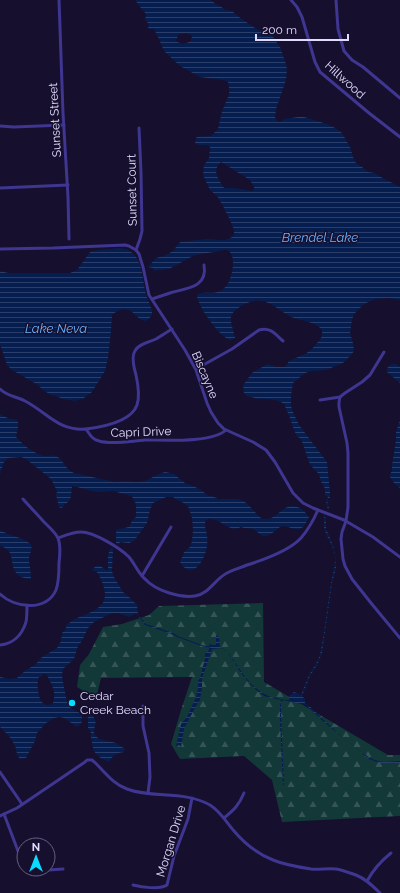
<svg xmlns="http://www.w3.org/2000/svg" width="400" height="893" font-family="Raleway,sans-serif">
<defs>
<pattern id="forest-firs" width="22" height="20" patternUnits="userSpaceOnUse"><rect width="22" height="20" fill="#123838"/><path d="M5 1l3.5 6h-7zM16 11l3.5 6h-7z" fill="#345456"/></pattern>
<pattern id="water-rules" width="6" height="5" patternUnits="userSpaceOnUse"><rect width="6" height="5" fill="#061e4f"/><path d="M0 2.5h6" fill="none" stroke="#2a3e69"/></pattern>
</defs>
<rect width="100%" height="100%" fill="#160f2d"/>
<path fill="url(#forest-firs)" d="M 263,603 L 264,682 L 388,755 L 400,755 L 400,816 L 282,822 L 272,780 L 244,756 L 180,759 L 171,744 L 181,710 L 192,677 L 101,678 L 96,699 L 77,687 L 80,665 L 89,654 L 103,627 L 122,624 L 149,615 L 159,606 Z"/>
<g fill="url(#water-rules)" fill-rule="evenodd">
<path d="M 135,0 L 210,0 L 226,10 L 232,11 L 239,17 L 258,30 L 266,32 L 272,35 L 280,47 L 286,64 L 287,69 L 286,80 L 276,109 L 275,117 L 277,121 L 280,122 L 285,119 L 298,117 L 304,117 L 327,124 L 335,128 L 341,132 L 345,138 L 350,147 L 354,160 L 356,163 L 362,167 L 368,172 L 375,173 L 379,176 L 400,187 L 400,300 L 388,298 L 375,299 L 364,304 L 354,314 L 352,320 L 350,333 L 353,343 L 354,351 L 351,355 L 343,363 L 326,370 L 311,371 L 305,373 L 293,383 L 291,396 L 291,406 L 293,412 L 299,425 L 327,462 L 330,493 L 330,497 L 327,501 C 330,509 329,509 325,516 L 326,521 L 326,529 L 333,545 L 335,554 L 336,568 L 332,583 L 322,653 L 317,665 L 310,676 L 302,696 L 305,699 L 305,703 C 313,708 319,716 326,722 C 338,733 363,757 378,761 C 385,763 393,761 400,761 L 400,763 L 380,763 L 369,759 L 324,722 L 306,705 L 283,700 L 281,704 L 281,714 L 284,785 L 283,785 L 280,721 L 280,706 L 281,700 L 279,699 L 289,700 L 289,696 L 294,692 L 301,695 L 309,675 L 316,664 L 320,655 C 325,632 327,608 331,584 C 332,575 336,566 335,557 C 334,546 328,540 325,531 C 323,526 325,521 324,516 L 328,510 L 326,501 L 328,498 L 327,496 L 325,496 L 325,489 L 323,484 L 321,482 L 319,474 L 313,468 L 309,462 L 301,439 L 297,436 L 294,430 L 290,418 L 284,404 L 281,402 L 275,400 L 268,399 L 259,399 L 247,396 L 244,393 L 243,385 L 253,372 L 268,364 L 276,367 L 283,367 L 286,366 L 289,361 L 305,354 L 312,349 L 321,338 L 322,334 L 322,330 C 315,321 301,321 291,317 C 271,306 264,293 241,306 C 237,309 232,312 231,317 C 230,324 234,331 235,338 L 230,340 C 219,336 199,308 197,296 L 198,294 C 206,291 215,295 222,290 C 235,282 239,242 220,251 L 195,255 L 169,269 L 162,270 L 159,270 L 154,271 L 153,268 L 148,267 L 156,258 L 164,256 L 173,251 L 180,242 C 189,241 198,240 206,239 C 216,238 226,244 234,235 L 234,230 L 230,220 L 223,206 L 217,196 L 210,190 L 203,175 L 204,165 L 209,158 L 210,147 L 208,145 L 198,145 L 195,143 L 196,138 L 197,137 L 211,136 L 218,129 L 222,111 L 229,95 L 229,86 L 228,82 L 224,80 L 200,77 L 180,66 L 164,51 L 158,37 L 154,29 L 148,29 L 149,24 L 145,20 L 146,15 L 144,11 L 143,11 L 138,4 ZM 187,33 L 191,35 L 192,36 L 191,41 C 186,44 182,44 177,42 L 176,40 L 179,34 ZM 221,162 L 250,180 L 254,187 L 254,190 L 251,191 L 235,188 L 224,188 C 219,179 211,171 221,162 Z"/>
<path d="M 120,248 C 144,251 141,276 146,294 C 147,299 152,307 152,312 C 152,316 149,320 145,321 C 138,319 136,315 131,311 C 125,307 117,310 112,315 L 111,331 L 108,358 L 105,371 L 92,392 L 84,398 L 75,401 L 63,399 L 56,396 L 51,395 L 43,390 L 38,385 L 12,370 L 7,365 L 0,344 L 0,271 L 8,273 L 70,273 L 77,270 L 90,252 L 99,250 Z"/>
<path d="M 393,364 L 396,364 L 400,367 L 400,383 L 387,372 C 386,368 389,365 393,364 Z"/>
<path d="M 0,414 C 5,417 10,420 15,419 L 18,421 L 18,427 L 16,437 C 25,446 31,452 44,456 C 48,457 52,454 56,456 C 64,459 64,469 74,473 L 115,482 L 128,481 L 132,482 L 139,482 L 145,481 L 159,474 L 165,472 L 170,473 L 174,474 L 185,483 L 200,489 L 207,495 L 217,498 L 218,500 C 222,498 226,499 231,499 C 241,499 245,500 252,509 C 256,512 258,518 264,519 C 279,521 284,497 303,510 C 306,512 306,515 309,517 C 304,526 303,532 291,528 C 288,527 286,526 282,526 C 277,528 274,533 269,535 C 261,539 259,532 253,529 C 249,528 245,529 241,527 C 228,534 221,517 208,519 C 206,520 205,521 205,524 C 204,525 206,529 206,530 C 208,538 208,547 205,554 C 202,562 195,575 185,568 C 182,566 181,564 180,561 L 183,556 L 184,552 L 190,547 L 192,541 L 193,530 L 192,518 L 188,506 L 182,502 L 177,500 L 173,497 L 166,497 L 153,503 L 150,510 L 147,523 L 134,541 L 129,543 L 120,542 L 119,544 L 116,543 L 116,530 L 129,527 L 132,521 L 136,517 L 136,504 L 133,498 L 131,496 L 113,491 L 96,492 L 73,486 L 72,487 C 71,494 72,501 65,504 L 63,507 L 61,508 L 59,507 L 56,495 L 57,492 L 56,489 L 51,479 L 26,459 L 21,457 L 8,458 L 4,462 L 0,473 Z"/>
<path d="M 400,420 L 400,488 L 394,483 L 390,477 L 390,474 L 392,471 L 392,465 L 396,440 L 396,432 Z"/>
<path d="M 0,530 C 10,536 22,537 31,544 C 33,551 28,555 29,561 C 30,568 31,572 31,579 C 27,579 25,578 21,577 C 6,569 19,551 0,546 Z"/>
<path d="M 112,548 L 113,549 L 112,571 L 114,577 L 123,592 L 129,597 L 137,605 L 138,615 L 146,624 L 170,632 L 177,635 L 176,636 L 169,633 L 145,625 L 136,613 L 129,617 L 118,613 L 112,613 L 94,622 L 88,628 L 82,641 L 78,646 L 74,659 L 63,669 L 62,675 L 63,682 L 67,702 L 72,709 L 82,714 L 82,722 L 77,727 L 64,718 L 59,717 L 54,718 L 46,723 L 37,733 L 35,741 L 26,758 L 20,759 C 16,755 17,751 15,746 C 11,737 7,734 0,727 L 0,677 L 10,679 L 17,678 L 26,670 L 35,665 L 42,657 L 57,648 L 61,641 L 62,633 L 66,629 L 66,626 C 78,612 111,614 104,588 C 102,581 100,576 96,571 L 93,571 L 92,570 C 98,563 99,565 106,570 L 108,570 L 108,555 L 110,549 ZM 43,674 L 46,674 C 51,682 57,693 53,703 C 51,704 49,705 47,705 C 38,704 37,686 38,679 L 39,677 L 42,676 Z"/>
<path d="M 217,635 L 219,637 L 220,647 C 229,651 233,660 239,668 C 247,681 259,694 274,698 C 261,699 246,680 239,670 C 235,664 228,650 221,648 C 219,648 215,649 212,649 L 202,679 L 202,688 L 200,700 L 196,706 L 184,729 L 181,747 L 179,745 L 176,746 L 181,724 L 187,717 L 196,697 L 198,688 L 198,681 L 200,678 L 205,659 L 205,653 C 209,652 210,648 209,644 L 213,645 L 216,645 L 216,636 Z"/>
<path d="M 91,714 C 99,722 94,724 94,734 L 99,739 L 116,743 L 125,749 L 124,752 C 116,753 113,755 109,762 C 94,756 93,751 91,737 C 91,733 91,731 88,728 L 88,717 Z"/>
</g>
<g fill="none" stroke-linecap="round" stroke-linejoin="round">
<g stroke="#061e4f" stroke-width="1">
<path d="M 176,636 L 203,646 L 210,647"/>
<path d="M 274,698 L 279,699"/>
<path d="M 82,717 L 88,718"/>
</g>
<g stroke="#3e3690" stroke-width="3">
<path d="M 59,0 L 63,113 L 68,197 L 69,239"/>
<path d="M 291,0 L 297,7 L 302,17 L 315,62 L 320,72 L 369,113 L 400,137"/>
<path d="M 336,0 L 338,29 L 344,51 L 352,60 L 363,67 L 400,98"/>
<path d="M 0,126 L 14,127 L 64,125"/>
<path d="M 0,188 L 68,185"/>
<path d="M 0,249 L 53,248 L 125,245 L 129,246 L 136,250 L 139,254 L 143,267 L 149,295 L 185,350 L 196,370 L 207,403 L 211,412 L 218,423 L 224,429 L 253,442 L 266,450 L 275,462 L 293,493 L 303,503 L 313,508 L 344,520 L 373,537 L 400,557"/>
<path d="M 136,250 L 140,239 L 142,231 L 141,173 L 139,128"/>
<path d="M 152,299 C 158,297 164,295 170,293 C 186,288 208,288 204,265"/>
<path d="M 196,369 L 232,349 L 259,330 C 271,327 275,334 283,341"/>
<path d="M 0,389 C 8,397 16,396 25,401 C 48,413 58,431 86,429 C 90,435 93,440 99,441 C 112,445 131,441 145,440 C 165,440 212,443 226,430"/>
<path d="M 340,397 L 339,402 L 339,407 L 347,443 L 348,453 L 348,507 L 346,521 L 342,532 L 341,539 L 343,559 L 345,566 L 352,579 L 371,603 L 400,638"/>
<path d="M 320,400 L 340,397 L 345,393 L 362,382 L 370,375 L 384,352"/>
<path d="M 86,429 C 102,427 131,422 137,405 C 140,396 138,384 136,375 C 134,368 131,357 135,351 C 138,344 150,342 156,339 C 161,336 167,332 172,329"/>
<path d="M 58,538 C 66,535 73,532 81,532 C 94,532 120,548 129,557 C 135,564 138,573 145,579 C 156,591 180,598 195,596 C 209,594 215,579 227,573 C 233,570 240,568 247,565 C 263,560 289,551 301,538 C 307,531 314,519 318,510"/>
<path d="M 142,576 L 171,527"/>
<path d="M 0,594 C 15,608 46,612 56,590 C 59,582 59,572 59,563 C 60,555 61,546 58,538 C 55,532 49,527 44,522 C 37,514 30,507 23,499"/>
<path d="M 0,645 C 13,644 22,635 26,622 C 27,617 27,611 27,606"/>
<path d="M 143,706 L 143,726 L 149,753 L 150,777 L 148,793"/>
<path d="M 0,772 L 22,804"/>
<path d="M 4,814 L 18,851 L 24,859"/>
<path d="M 0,816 L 17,808 L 85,762 L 87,760 L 92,760 C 104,770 111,783 127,789 C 153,799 183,790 210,805 C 221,812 226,822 234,831 C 245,844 258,854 273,860 C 285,865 298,867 311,869 C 319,870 328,868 336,869 C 342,870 350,873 356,875 C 366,879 373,886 380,893"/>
<path d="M 224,818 C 234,810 239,805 244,793"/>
<path d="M 44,869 L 49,870 L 63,869"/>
<path d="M 367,881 C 373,870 381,861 391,853"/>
<path d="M 133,885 C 141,887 160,890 167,885 L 174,856 L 188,819 L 192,798"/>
</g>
</g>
<circle fill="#08dbff" stroke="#160f2d" stroke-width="1.5" cx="72" cy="703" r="4"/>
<g text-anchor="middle" stroke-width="3" stroke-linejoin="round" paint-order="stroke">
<g font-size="12" fill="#e1dcff" stroke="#160f2d">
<text transform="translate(345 80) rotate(42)" y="4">Hillwood</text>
<text transform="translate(55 120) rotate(-93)" y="4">Sunset Street</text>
<text transform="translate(132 190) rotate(-91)" y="4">Sunset Court</text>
<text transform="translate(205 375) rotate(67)" y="4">Biscayne</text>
<text transform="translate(141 432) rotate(-2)" y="4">Capri Drive</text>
<text transform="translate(171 841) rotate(-73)" y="4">Morgan Drive</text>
</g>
<g font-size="12" fill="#e1dcff" stroke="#160f2d" text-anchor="start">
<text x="80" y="700">Cedar<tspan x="80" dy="14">Creek Beach</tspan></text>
</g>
<g font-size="13" font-style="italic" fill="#6ab3ff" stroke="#160f2d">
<text x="320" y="242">Brendel Lake</text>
<text x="56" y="333">Lake Neva</text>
</g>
</g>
<g transform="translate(36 857)"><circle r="19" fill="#160f2d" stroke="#676181"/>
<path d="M0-3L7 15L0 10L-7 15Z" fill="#08dbff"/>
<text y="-6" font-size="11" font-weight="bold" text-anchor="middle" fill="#e1dcff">N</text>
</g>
<path d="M256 34v6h92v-6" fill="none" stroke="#e1dcff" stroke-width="2"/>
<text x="262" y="34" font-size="12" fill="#e1dcff" stroke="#160f2d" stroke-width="3" paint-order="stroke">200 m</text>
</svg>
